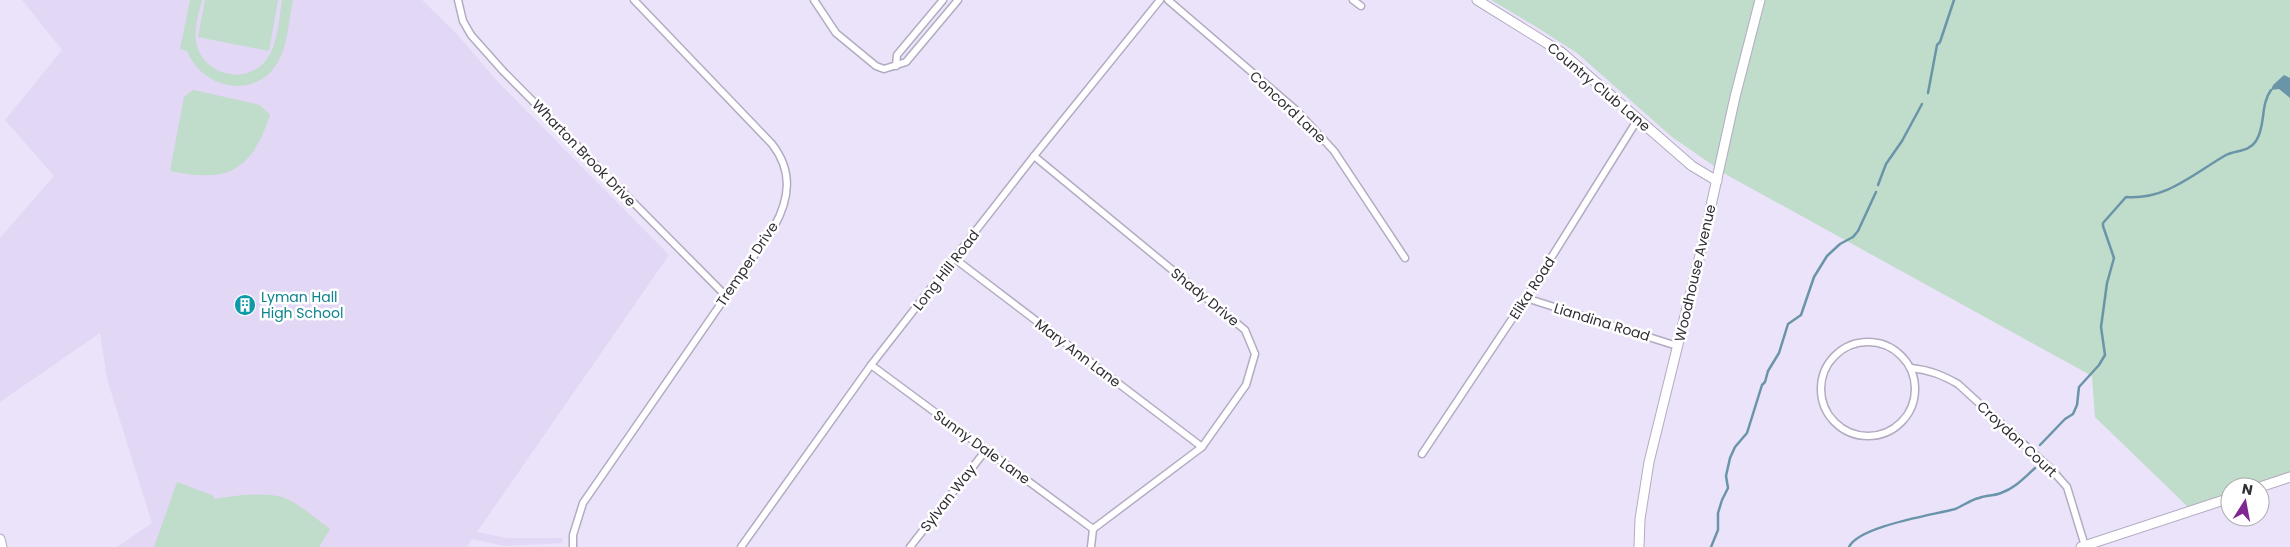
<svg xmlns="http://www.w3.org/2000/svg" width="2290" height="547" font-family="Poppins,sans-serif">
<rect width="100%" height="100%" fill="#ebe3fa"/>
<path fill="#e2d7f5" d="M 22,0 L 422,0 L 457,34 L 497,81 L 669,255 L 477,532 L 507,538 L 563,538 L 562,543 L 505,546 L 472,539 L 467,547 L 117,547 L 152,523 L 107,379 L 100,333 L 0,402 L 0,238 L 54,176 L 5,120 L 62,50 Z"/>
<g fill="#c0dcca">
<path d="M 190,0 L 202,0 C 199,13 194,28 196,42 C 202,75 247,87 267,59 C 278,44 279,18 282,0 L 293,0 C 289,19 288,43 279,60 C 257,101 203,90 187,51 L 180,49 Z"/>
<path d="M 205,0 L 278,0 L 269,51 L 198,37 Z"/>
<path d="M 1491,0 L 2290,0 L 2290,472 L 2249,487 L 2230,487 L 2230,494 L 2188,507 L 2095,417 L 2092,376 L 1727,175 L 1672,137 L 1577,53 L 1538,28 Z"/>
<path d="M 193,90 L 260,105 L 270,115 C 251,172 227,183 170,171 L 184,97 Z"/>
<path d="M 177,482 L 214,496 L 214,499 C 233,496 266,491 285,498 C 301,505 316,519 330,529 L 319,547 L 154,547 Z"/>
</g>
<path fill="#6a95a9" d="M 2284,75 L 2290,78 L 2290,98 L 2279,89 L 2271,90 L 2273,85 Z"/>
<g fill="none" stroke-linecap="round" stroke-linejoin="round">
<g stroke="#6a95a9" stroke-width="2.5">
<path d="M 1928,93 L 1937,45 L 1940,42 L 1954,0"/>
<path d="M 1878,185 L 1886,164 L 1902,141 L 1922,104"/>
<path d="M 2040,445 L 2065,419 L 2073,414 L 2077,405 L 2079,387 L 2099,365 L 2105,355 L 2101,327 L 2107,283 L 2114,258 L 2103,226 L 2103,223 L 2126,197 C 2166,200 2193,174 2226,155 C 2236,150 2249,152 2256,141 C 2266,126 2260,105 2271,90"/>
<path d="M 1711,547 L 1718,530 L 1718,513 L 1722,500 L 1728,488 L 1726,476 L 1730,458 L 1735,447 L 1747,433 L 1762,385 L 1765,382 L 1768,371 L 1779,353 L 1788,324 L 1801,315 L 1814,277 L 1827,256 L 1840,244 L 1853,237 L 1858,231 L 1876,192"/>
<path d="M 1849,547 C 1859,526 1933,515 1955,509 C 1963,506 1970,500 1979,498 C 1986,495 1994,496 2001,493 C 2015,488 2024,478 2035,468"/>
</g>
<g stroke="#b3abc1" stroke-width="9">
<g id="street">
<path d="M 458,0 L 463,21 L 471,35 L 503,71 L 726,296"/>
<path d="M 814,0 L 836,33 L 876,66 L 884,69 L 906,62 L 958,0"/>
<path d="M 1168,0 L 1297,111 L 1334,151 L 1405,258"/>
<path d="M 1353,0 L 1361,6"/>
<path d="M 896,66 L 897,55 L 943,0"/>
<path d="M 1034,156 L 1245,330 L 1255,354 L 1246,385 L 1202,447 L 1093,529 L 1091,547"/>
<path d="M 955,259 L 1202,447"/>
<path d="M 1526,298 L 1677,346"/>
<circle cx="1868" cy="389" r="47"/>
<path d="M 871,365 L 1093,529"/>
<path d="M 1911,368 C 1930,370 1942,375 1958,384 L 2051,469 L 2067,487 L 2085,546"/>
<path d="M 1422,454 L 1526,298 L 1638,119"/>
<path d="M 573,547 L 573,535 L 583,503 L 774,227 C 790,198 793,171 772,144 L 634,0"/>
<path d="M 741,547 L 871,365 L 1034,156 L 1160,0"/>
<path d="M 910,547 L 986,450"/>
</g>
</g>
<g stroke="#b3abc1" stroke-width="11">
<g id="secondary">
<path d="M 1477,0 L 1561,52 L 1692,166 L 1717,181"/>
<path d="M 2260,487 L 2290,477"/>
<path d="M 0,539 L 2,547"/>
<path d="M 1639,547 L 1640,519 L 1649,462 L 1701,251 L 1735,97 L 1760,0"/>
<path d="M 2081,547 L 2230,498"/>
</g>
</g>
<use href="#street" stroke="#fff" stroke-width="6"/>
<use href="#secondary" stroke="#fff" stroke-width="9"/>
</g>
<defs>
<g id="building-disc" transform="scale(1.125)"><circle r="9.5" fill="#0f9aa8" stroke="#fff"/><path d="M-4-6H4V6H1V3H-1V6H-4ZM-2.5-4.3h1.7v1.8h-1.7ZM.8-4.3h1.7v1.8H.8ZM-2.5-1h1.7V.8h-1.7ZM.8-1h1.7V.8H.8Z" fill="#fff"/></g>
</defs>
<g fill-rule="evenodd">
<use href="#building-disc" x="245" y="305"/>
</g>
<g text-anchor="middle" stroke-width="5" stroke-linejoin="round" paint-order="stroke">
<g font-size="14" fill="#302d35" stroke="#fff">
<text transform="translate(1599 87) rotate(40)" y="5">Country Club Lane</text>
<text transform="translate(1288 107) rotate(43)" y="5">Concord Lane</text>
<text transform="translate(584 153) rotate(46)" y="5">Wharton Brook Drive</text>
<text transform="translate(747 264) rotate(-56)" y="5">Tremper Drive</text>
<text transform="translate(946 270) rotate(-52)" y="5">Long Hill Road</text>
<text transform="translate(1695 273) rotate(-77)" y="5">Woodhouse Avenue</text>
<text transform="translate(1532 288) rotate(-57)" y="5">Elika Road</text>
<text transform="translate(1205 297) rotate(39)" y="5">Shady Drive</text>
<text transform="translate(1602 322) rotate(17)" y="5">Liandina Road</text>
<text transform="translate(1078 353) rotate(37)" y="5">Mary Ann Lane</text>
<text transform="translate(2017 439) rotate(43)" y="5">Croydon Court</text>
<text transform="translate(982 447) rotate(36)" y="5">Sunny Dale Lane</text>
<text transform="translate(948 498) rotate(-52)" y="5">Sylvan Way</text>
</g>
<g font-size="14" fill="#0d838f" stroke="#fff" text-anchor="start">
<text x="261" y="302">Lyman Hall<tspan x="261" dy="16">High School</tspan></text>
</g>
</g>
<g transform="translate(2245 502) rotate(11)"><circle r="24" fill="#ffffff" stroke="#acabae"/>
<path d="M0-4L9 19L0 12L-9 19Z" fill="#7f2693"/>
<text y="-8" font-size="14" font-weight="bold" text-anchor="middle" fill="#302d35">N</text>
</g>
</svg>
